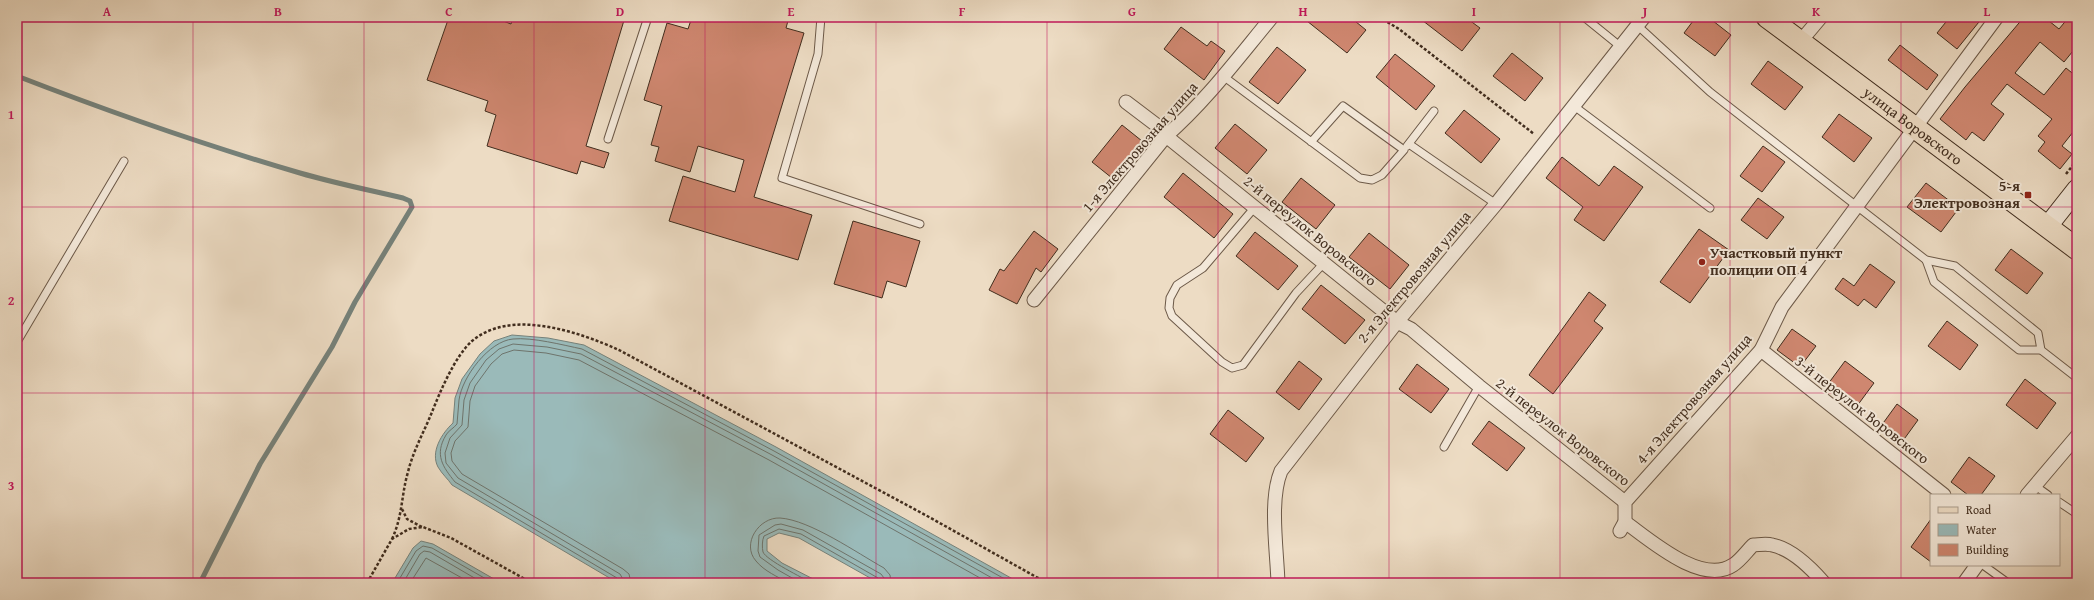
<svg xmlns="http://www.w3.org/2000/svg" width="2094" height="600" font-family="'Gentium Book Plus',serif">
<rect width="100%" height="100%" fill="#eddcc4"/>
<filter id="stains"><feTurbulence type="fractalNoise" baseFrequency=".005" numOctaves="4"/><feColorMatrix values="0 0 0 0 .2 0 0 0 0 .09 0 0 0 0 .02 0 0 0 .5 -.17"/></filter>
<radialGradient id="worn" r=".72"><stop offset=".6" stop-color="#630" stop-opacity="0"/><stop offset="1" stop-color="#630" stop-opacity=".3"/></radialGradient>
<g fill="#9abab9" stroke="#76827b">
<path d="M 512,335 L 548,338 L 584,345 L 776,447 L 1020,583 L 879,583 L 799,538 L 779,533 L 767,539 L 767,551 L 782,563 L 821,583 L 618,583 L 452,485 C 448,479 442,474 438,467 C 430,452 442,433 453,423 L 455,398 L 462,379 L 480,354 L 494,341 Z"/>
<path d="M 421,541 L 433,544 L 501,583 L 392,583 L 413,548 Z"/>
</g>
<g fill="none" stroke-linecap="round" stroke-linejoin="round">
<g stroke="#6e746c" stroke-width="1">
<path d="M 397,583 L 416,551 L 423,546 L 432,548 L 493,583"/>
<path d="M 403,583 L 420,554 L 424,551 L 430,552 L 483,583"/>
<path d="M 410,583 L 426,558 L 471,583"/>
<path d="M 619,583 L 617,578 L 455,482 C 443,467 434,455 446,435 C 448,431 454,428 457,424 C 458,416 458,408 459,400 C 462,377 489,341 513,339 C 532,337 563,345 582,349 L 774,451 L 1012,583"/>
<path d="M 625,583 L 620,574 L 458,478 L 446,463 L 445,453 L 450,438 L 462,425 L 464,400 L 470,383 L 486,360 L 499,349 L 513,344 L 547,347 L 581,354 L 772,455 L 1001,583"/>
<path d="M 631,583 L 629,574 L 623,569 L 462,474 L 452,461 L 451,453 L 455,441 L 468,427 L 470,401 L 475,386 L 491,364 L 502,354 L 514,350 L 546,353 L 579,360 L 769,460 L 989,583"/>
<path d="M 789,583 C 778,577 764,571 756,561 C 741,544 759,517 780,518 C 810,520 857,553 884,568 L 890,575 L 891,583"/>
<path d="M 801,583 L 778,570 L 760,557 L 758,551 L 759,535 L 775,525 L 781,524 L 803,530 L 881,574 L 884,578 L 885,583"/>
<path d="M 812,583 C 803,578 766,560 763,552 C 762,548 762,540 764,536 L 779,529 L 801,534 L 878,578 L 880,583"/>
</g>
<path stroke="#76827b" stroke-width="5" d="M 17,76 C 110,112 204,145 300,173 C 334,183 369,190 403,198 L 410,201 L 412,207 L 355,302 L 332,347 L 260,464 L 200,583"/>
</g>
<g fill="#cf8770" stroke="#412d1e">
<path d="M 449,17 L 493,17 L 511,24 L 513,17 L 625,17 L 586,146 L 609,153 L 604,168 L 581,161 L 577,174 L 487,146 L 496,115 L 485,111 L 488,101 L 427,80 Z"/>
<path d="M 692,17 L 789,17 L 786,28 L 804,33 L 754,197 L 812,215 L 798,260 L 669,221 L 683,176 L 735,192 L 744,160 L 698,146 L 690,172 L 655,161 L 659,147 L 651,145 L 662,106 L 644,100 L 667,23 L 688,29 Z"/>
<path d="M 1302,17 L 1350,17 L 1366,30 L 1347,53 Z"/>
<path d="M 1418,17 L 1465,17 L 1480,28 L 1462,51 Z"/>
<path d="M 1696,17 L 1708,17 L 1731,35 L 1715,56 L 1684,33 Z"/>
<path d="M 1950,17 L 1983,17 L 1957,49 L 1937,33 Z"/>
<path d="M 2024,17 L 2044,17 L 2059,29 L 2069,17 L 2077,23 L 2077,46 L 2064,62 L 2040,42 L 2015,73 L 2044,95 L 2066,68 L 2077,77 L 2077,127 L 2062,146 L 2072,154 L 2060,169 L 2038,151 L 2045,142 L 2038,136 L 2052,119 L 2007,84 L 1991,104 L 2004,114 L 1984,141 L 1972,132 L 1966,140 L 1940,119 L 1965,87 Z"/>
<path d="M 1181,27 L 1207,46 L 1211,41 L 1225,51 L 1204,80 L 1164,49 Z"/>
<path d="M 1900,45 L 1938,75 L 1927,90 L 1888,60 Z"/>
<path d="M 1277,47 L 1306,70 L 1278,104 L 1249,82 Z"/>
<path d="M 1512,53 L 1543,78 L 1525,101 L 1493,76 Z"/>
<path d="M 1395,54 L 1435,86 L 1416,110 L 1376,77 Z"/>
<path d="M 1768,61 L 1803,87 L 1785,110 L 1751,84 Z"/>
<path d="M 1464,110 L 1500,139 L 1481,163 L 1445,133 Z"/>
<path d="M 1839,114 L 1872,138 L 1854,162 L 1822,137 Z"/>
<path d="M 1235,124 L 1267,150 L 1247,174 L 1215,148 Z"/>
<path d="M 1122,125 L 1142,141 L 1112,178 L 1092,162 Z"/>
<path d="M 1763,146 L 1785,162 L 1762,192 L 1740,176 Z"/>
<path d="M 1562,157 L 1599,186 L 1614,166 L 1643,187 L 1604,241 L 1574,220 L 1583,207 L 1546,178 Z"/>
<path d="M 1183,173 L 1233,214 L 1214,238 L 1164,197 Z"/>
<path d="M 1301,178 L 1335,205 L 1316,229 L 1282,202 Z"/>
<path d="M 1926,183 L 1959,208 L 1941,232 L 1907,207 Z"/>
<path d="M 1758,198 L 1784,217 L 1767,239 L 1741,220 Z"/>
<path d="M 853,221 L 920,241 L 906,287 L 887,281 L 882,298 L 834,284 Z"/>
<path d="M 1699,229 L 1729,250 L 1690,303 L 1660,282 Z"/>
<path d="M 1034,231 L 1058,249 L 1041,272 L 1036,268 L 1017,304 L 989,290 L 1000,269 L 1004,271 Z"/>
<path d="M 1255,232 L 1298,266 L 1278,290 L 1236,256 Z"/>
<path d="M 1369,233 L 1409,265 L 1390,289 L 1349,257 Z"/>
<path d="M 2011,249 L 2043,273 L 2027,294 L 1995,270 Z"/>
<path d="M 1870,264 L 1895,282 L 1876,308 L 1864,299 L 1858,306 L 1835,289 L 1843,278 L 1854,286 Z"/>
<path d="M 1321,285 L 1365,320 L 1345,344 L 1302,309 Z"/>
<path d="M 1589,292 L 1606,305 L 1594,321 L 1603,328 L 1553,394 L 1529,375 Z"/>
<path d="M 1947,321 L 1978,345 L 1960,370 L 1928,346 Z"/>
<path d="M 1792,329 L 1816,346 L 1800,367 L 1777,350 Z"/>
<path d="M 1299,361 L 1322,379 L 1299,410 L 1276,392 Z"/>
<path d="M 1845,361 L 1874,383 L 1857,406 L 1828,384 Z"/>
<path d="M 1417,364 L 1449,389 L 1431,413 L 1399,389 Z"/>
<path d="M 2025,379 L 2056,403 L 2037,429 L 2006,405 Z"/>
<path d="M 1897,404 L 1918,420 L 1902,442 L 1881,426 Z"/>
<path d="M 1228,410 L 1264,438 L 1246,462 L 1210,434 Z"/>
<path d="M 1489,421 L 1525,448 L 1507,471 L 1472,444 Z"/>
<path d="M 1969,457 L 1995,476 L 1981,495 L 1968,495 L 1951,482 Z"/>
<path d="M 1931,519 L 1931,562 L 1911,547 Z"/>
</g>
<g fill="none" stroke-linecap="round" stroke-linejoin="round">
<g stroke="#6c5948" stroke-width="9">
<g id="lane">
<path d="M 821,17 L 818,54 L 782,178 L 920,224"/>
<path d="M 1584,17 L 1621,47"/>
<path d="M 1638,26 L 1710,92 L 1926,260 L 1955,266 L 2038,333 L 2041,350 L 2077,378"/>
<path d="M 1223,76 L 1360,178 L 1372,180 L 1382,175 L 1404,150 L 1343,106 L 1311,142"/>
<path d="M 1574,106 L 1710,208"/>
<path d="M 608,139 L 648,17"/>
<path d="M 1409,144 L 1496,204"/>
<path d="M 1407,146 L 1434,111"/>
<path d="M 1255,207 L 1203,268 L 1177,285 L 1170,298 L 1169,308 L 1172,316 L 1222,362 L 1232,368 L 1243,365 L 1296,293 L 1324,263"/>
<path d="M 1926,260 L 1934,282 L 2019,350 L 2041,350"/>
<path d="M 17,342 L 124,161"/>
<path d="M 1444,447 L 1479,386"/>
<path d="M 2034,485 L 2048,495"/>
<path d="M 2059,502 L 2077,514"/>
<path d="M 1983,565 L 2008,583"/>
</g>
</g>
<g stroke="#6c5948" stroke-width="15">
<g id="street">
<path d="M 1800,42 L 1821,17"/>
<path d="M 1126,102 L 1159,127 L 1166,136 L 1397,322 L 1411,329 L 1479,386 L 1625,502"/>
<path d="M 1034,300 L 1166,136 C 1206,101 1238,58 1272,17"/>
<path d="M 1761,350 L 1944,495"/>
<path d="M 2027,495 L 2077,436"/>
<path d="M 1625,522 C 1650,540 1702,586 1733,565 C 1740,561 1747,551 1753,545 C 1758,545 1766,543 1772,545 C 1792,549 1811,568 1824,583"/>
<path d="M 1620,531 L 1625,522 L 1625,502 L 1761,350 L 1782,307 L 1997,17"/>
<path d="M 1278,583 C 1277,550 1269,500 1281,471 L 1397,322 L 1496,204 L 1644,17"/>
<path d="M 1964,583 L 1977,565"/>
</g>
</g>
<g stroke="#412d1e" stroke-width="21">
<path id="secondary" d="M 2047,227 L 2077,189"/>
</g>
<g stroke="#412d1e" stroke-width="23">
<g id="primary">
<path id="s1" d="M 1767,17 L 2077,249"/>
</g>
</g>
<g stroke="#412d1e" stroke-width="2.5" stroke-dasharray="3 2" stroke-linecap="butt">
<path d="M 1379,17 L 1399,29 L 1534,134"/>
<path d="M 2066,174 L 2077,160"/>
<path d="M 402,509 L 407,519 L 422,527"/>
<path d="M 392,539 C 403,515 401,496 408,472 C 413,451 424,432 432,412 C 440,392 455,356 472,341 C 511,308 579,332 619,350 L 929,517 L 1047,583"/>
<path d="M 367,583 L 392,539 L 409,529 L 423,527 L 451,538 L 532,583"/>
</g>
<use href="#lane" stroke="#f3e8d9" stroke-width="7"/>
<use href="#street" stroke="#f3e8d9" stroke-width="13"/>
<use href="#secondary" stroke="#f3e8d9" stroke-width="19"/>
<use href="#primary" stroke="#eddcc4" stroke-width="21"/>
</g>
<path fill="none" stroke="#c2185b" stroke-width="1" stroke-opacity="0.55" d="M 193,17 L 193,583M 364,17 L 364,583M 534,17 L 534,583M 705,17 L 705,583M 876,17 L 876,583M 1047,17 L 1047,583M 1218,17 L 1218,583M 1389,17 L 1389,583M 1560,17 L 1560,583M 1730,17 L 1730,583M 1901,17 L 1901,583M 17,207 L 2077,207M 17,393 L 2077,393"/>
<g fill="#8f2418" stroke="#f3e8d9" stroke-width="1.5">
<rect x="2024" y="191" width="8" height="8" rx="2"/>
<circle cx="1702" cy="262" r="4"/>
</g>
<g text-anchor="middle" stroke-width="4" stroke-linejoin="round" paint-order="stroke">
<g font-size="15" fill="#412d1e" stroke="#f3e8d9">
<text dy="5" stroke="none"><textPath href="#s1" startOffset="182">улица Воровского</textPath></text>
<text transform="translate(1140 147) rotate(-49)" y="5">1-я Электровозная улица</text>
<text transform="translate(1310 231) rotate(39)" y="5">2-й переулок Воровского</text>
<text transform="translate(1414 277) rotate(-50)" y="5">2-я Электровозная улица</text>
<text transform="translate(1694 399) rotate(-49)" y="5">4-я Электровозная улица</text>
<text transform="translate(1862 410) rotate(38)" y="5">3-й переулок Воровского</text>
<text transform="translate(1563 432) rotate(38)" y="5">2-й переулок Воровского</text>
</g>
<g font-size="15" font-weight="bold" fill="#412d1e" stroke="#f3e8d9" text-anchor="end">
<text x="2020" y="191">5-я<tspan x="2020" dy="17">Электровозная</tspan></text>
<text x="1710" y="258" text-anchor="start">Участковый пункт<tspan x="1710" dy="17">полиции ОП 4</tspan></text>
</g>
</g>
<rect width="2094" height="600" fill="none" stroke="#eddcc4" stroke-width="44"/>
<rect x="1930" y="494" width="130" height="72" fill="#f3e8d9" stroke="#ac9d8e"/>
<rect x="1938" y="507" width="20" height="6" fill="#eddcc4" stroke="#ac9d8e"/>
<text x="1966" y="514" font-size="12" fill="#412d1e">Road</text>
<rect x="1938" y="524" width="20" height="12" fill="#9abab9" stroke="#ac9d8e"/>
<text x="1966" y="534" font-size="12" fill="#412d1e">Water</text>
<rect x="1938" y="544" width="20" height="12" fill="#cf8770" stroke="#ac9d8e"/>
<text x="1966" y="554" font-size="12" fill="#412d1e">Building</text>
<rect x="22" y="22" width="2050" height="556" fill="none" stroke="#c2185b" stroke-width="1.5"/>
<g font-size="13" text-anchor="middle" font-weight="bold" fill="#c2185b">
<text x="107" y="16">A</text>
<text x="278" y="16">B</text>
<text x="449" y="16">C</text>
<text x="620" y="16">D</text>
<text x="791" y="16">E</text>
<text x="962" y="16">F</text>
<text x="1132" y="16">G</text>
<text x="1303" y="16">H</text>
<text x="1474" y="16">I</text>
<text x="1645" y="16">J</text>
<text x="1816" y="16">K</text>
<text x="1987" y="16">L</text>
<text x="11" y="119">1</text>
<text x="11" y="305">2</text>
<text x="11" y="490">3</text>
</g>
<rect width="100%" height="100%" filter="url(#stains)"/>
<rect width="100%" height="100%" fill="url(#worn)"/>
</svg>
